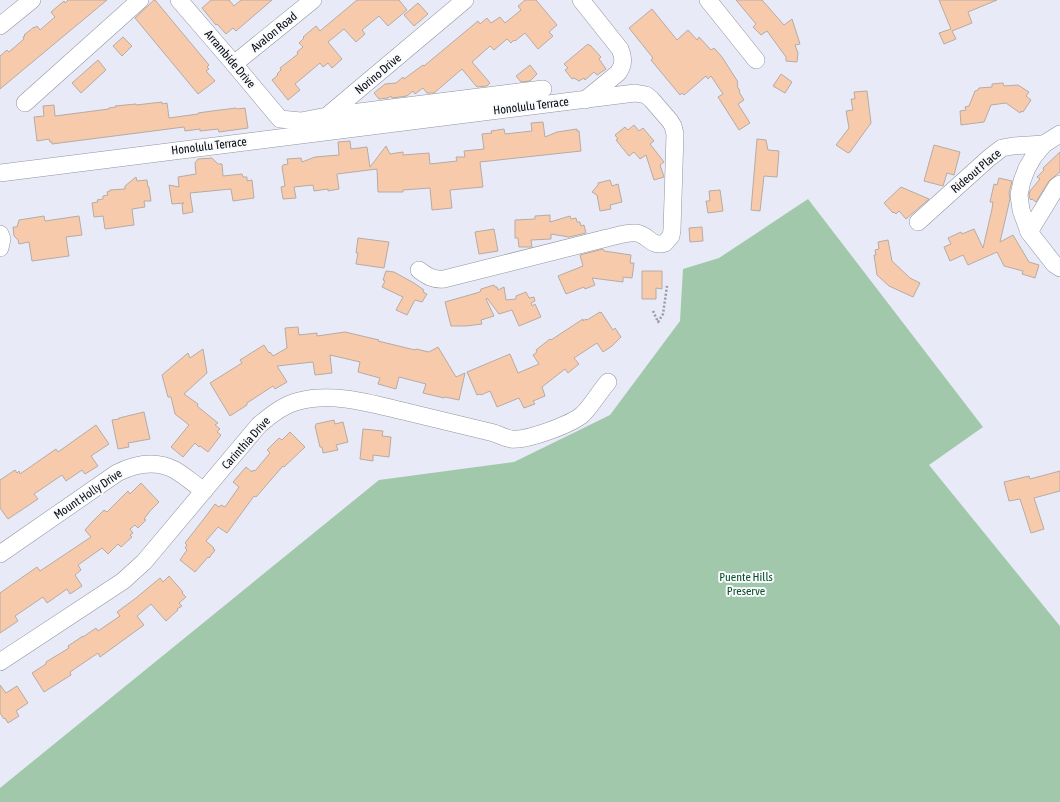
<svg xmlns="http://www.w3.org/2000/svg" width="1060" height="802" font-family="'Asap Condensed',sans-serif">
<rect width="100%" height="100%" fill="#e8ebf7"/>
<path fill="#a1c8aa" d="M 808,199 L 983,427 L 929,465 L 1060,626 L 1060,802 L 0,802 L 0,788 L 379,480 L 514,462 L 610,415 L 680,321 L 683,269 L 719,258 Z"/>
<g fill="#f8caac" stroke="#b6aba4">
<path d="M 68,0 L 107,0 L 0,89 L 0,56 L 7,50 L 9,52 L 24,39 L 23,37 L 25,36 L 24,35 L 34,27 L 34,28 L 37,26 L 40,30 L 55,17 L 51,12 L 64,1 L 65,3 Z"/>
<path d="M 154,0 L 155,0 L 209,65 L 207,67 L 209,69 L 206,71 L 215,81 L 198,94 L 135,18 Z"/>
<path d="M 211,0 L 229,0 L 234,6 L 241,0 L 272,0 L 236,31 L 233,28 L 226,34 L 217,24 L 216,25 L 202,8 Z"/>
<path d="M 357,0 L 399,0 L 407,10 L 388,26 L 379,16 L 362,30 L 365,34 L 356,42 L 344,29 L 328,42 L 342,59 L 332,68 L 328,63 L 323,67 L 320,63 L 295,84 L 300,90 L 288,100 L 272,80 L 278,75 L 277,74 L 281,70 L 280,68 L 298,54 L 297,52 L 303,47 L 299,43 L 304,38 L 303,37 L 316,26 L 320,31 Z"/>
<path d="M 525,0 L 536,0 L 557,25 L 549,32 L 553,36 L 538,49 L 525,33 L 515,41 L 514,40 L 511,43 L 507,39 L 494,50 L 490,46 L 472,62 L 490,83 L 487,86 L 477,87 L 462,69 L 434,93 L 427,93 L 423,88 L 415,94 L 413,91 L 407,96 L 392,98 L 391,96 L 388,98 L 379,99 L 374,93 L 385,84 L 396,83 L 403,77 L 404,79 L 423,65 L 424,66 L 478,21 L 480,24 L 487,18 L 491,23 L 500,17 L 505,23 L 521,10 L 518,6 Z"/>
<path d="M 736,0 L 762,0 L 784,25 L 792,19 L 800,44 L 795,45 L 798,53 L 797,62 L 786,61 L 786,57 L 767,31 L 761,35 L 753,27 L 756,24 Z"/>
<path d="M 939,0 L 997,0 L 968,12 L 972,23 L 952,31 L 956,39 L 944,44 L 939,33 L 951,29 Z"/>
<path d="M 418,3 L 428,14 L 414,26 L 404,15 Z"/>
<path d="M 652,9 L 677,40 L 688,30 L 697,40 L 699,37 L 711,50 L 714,48 L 722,57 L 738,82 L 737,83 L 738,85 L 737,86 L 740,91 L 739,92 L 744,100 L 738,104 L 750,123 L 739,130 L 718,97 L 723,94 L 711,76 L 708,79 L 706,76 L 684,95 L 682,93 L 680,95 L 651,60 L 653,58 L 629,28 Z"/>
<path d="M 123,37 L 132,46 L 122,56 L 113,46 Z"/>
<path d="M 588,44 L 590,46 L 590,45 L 601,57 L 599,59 L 606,69 L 597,75 L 594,72 L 585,80 L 584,78 L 579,81 L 574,78 L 572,79 L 565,70 L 568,68 L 564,64 Z"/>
<path d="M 98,60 L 106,70 L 81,93 L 72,83 Z"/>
<path d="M 530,65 L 537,74 L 530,81 L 521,82 L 516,76 Z"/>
<path d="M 781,74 L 792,82 L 785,93 L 773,86 Z"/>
<path d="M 1003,83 L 1004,86 L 1018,85 L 1029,92 L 1026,96 L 1031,100 L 1023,112 L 1021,111 L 1020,113 L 1006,103 L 991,105 L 984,122 L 961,125 L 960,111 L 966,110 L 965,107 L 969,106 L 975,91 L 978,90 L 979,88 L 992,87 L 992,84 Z"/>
<path d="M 867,91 L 871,123 L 850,152 L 848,153 L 836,145 L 849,128 L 846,111 L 853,110 L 851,99 L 855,99 L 854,92 Z"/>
<path d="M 162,102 L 162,104 L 167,103 L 169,118 L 198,114 L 198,113 L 212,111 L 236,108 L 237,109 L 245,108 L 248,128 L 219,132 L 218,129 L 200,131 L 200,129 L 185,131 L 184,127 L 52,144 L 52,142 L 50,142 L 49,139 L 37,141 L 34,117 L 44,116 L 43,106 L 54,105 L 55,116 L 109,109 L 109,108 L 116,107 L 115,106 L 136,104 L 136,105 Z"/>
<path d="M 543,122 L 545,137 L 557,132 L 577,129 L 577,131 L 579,131 L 581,151 L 480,162 L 483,187 L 450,190 L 452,208 L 432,210 L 430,188 L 403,190 L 403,192 L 378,192 L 377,169 L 337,174 L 337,175 L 339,189 L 328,191 L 328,189 L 314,191 L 313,185 L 294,187 L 296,198 L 283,199 L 281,187 L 285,186 L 282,167 L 283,165 L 288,164 L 287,159 L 301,158 L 302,162 L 315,157 L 339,155 L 338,142 L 350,141 L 351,149 L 367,147 L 370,167 L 386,146 L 390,154 L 403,152 L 403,155 L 429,153 L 430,164 L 457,161 L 456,157 L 465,157 L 464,151 L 484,149 L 482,134 L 492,133 L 491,131 L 504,129 L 505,134 L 532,131 L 531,123 Z"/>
<path d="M 634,125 L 639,131 L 643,128 L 654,141 L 650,144 L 664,162 L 660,165 L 664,177 L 654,180 L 646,155 L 640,159 L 634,152 L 629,156 L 616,140 L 618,139 L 615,135 L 625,127 L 628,130 Z"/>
<path d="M 757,139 L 766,140 L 768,150 L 779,151 L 777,177 L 764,176 L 760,211 L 751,210 Z"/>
<path d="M 934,145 L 960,152 L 954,175 L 947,173 L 943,186 L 924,181 Z"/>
<path d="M 1060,152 L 1060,172 L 1049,181 L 1036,202 L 1032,199 L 1031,200 L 1030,199 L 1029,195 L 1030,191 L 1040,179 L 1037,177 L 1044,170 L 1043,168 Z"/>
<path d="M 212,158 L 218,164 L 222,164 L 223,176 L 242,174 L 243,177 L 247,177 L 247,181 L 252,180 L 254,198 L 233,201 L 231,189 L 190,193 L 193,212 L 183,214 L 182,204 L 184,203 L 172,204 L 169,185 L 179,187 L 178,177 L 196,174 L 195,163 L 198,159 Z"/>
<path d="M 136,177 L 137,181 L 147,180 L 148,187 L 149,187 L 151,201 L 144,201 L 145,207 L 132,209 L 134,225 L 105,229 L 103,216 L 94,217 L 92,203 L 98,202 L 97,200 L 103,199 L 103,196 L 108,195 L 107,192 L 110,191 L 110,190 L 125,189 L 125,186 Z"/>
<path d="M 999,178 L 1012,181 L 1009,193 L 1010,199 L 1000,242 L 1013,235 L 1029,262 L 1039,265 L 1035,278 L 1022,274 L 1023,271 L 1004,266 L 997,252 L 968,265 L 963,255 L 950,261 L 944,247 L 951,244 L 948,238 L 961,232 L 962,234 L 974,229 L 983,248 L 992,209 L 993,202 L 990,202 L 994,184 L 997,185 Z"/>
<path d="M 610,180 L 612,186 L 618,184 L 622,202 L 610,205 L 611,209 L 600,211 L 597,195 L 592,192 L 598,185 L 598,183 Z"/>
<path d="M 901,187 L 929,199 L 906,219 L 899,211 L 896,214 L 894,212 L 893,213 L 884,203 Z"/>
<path d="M 720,190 L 723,211 L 708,213 L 706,201 L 710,201 L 709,191 Z"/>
<path d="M 550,215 L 550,222 L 570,216 L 571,219 L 576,218 L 577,222 L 580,222 L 581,226 L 584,225 L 586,233 L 569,237 L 551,234 L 551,239 L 531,240 L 532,247 L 519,247 L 518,238 L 515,238 L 515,220 L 535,219 L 535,216 Z"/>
<path d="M 44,216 L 45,221 L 79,216 L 82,235 L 66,237 L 69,256 L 32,261 L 29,242 L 19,244 L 18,240 L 14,236 L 13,227 L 17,227 L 19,220 Z"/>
<path d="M 702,227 L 703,241 L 690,242 L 689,228 Z"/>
<path d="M 494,229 L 498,251 L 479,254 L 475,232 Z"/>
<path d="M 358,238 L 389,242 L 384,268 L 356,264 L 358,253 L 356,253 Z"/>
<path d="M 888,240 L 892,261 L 910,278 L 920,283 L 913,297 L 889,286 L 877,275 L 874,255 L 876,255 L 875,250 L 879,249 L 878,242 Z"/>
<path d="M 603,249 L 604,251 L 631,255 L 630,263 L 634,263 L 632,278 L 623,277 L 623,282 L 592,278 L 595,285 L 585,289 L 584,287 L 566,294 L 558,276 L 583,266 L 580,255 Z"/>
<path d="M 386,271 L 394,272 L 414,283 L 424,290 L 423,292 L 427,294 L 422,302 L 415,300 L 407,315 L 396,310 L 403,297 L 382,287 L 385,281 L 383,280 Z"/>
<path d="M 642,271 L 662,271 L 662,289 L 656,288 L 656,299 L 642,299 Z"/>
<path d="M 494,285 L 495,287 L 497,287 L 498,290 L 504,287 L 506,300 L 516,299 L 516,296 L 526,292 L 529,298 L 534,297 L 535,301 L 531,303 L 532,306 L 535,304 L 541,317 L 519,326 L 512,310 L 499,314 L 487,298 L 486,299 L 494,316 L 481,320 L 482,324 L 466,326 L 451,326 L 445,302 L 480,292 L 481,289 Z"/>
<path d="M 600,312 L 600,313 L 601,312 L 613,330 L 615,328 L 621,337 L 612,346 L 603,352 L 597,343 L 574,358 L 579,364 L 568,373 L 565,369 L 542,387 L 545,396 L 533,401 L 535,404 L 524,408 L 519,398 L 497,407 L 490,391 L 481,395 L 480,394 L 477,395 L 467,372 L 510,354 L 518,373 L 539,364 L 533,355 L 537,352 L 536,350 L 550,339 L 551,340 L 583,319 L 583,321 L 586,319 L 587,320 Z"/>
<path d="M 298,327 L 299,335 L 317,333 L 317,336 L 345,332 L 379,340 L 378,341 L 415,350 L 416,349 L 429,352 L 438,347 L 456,377 L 465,373 L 459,400 L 445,397 L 444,398 L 423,393 L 426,384 L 399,377 L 396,389 L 378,384 L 380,378 L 358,372 L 360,362 L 330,355 L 332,373 L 315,375 L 313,362 L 277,366 L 287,382 L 275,389 L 273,386 L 247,403 L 247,405 L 230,416 L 210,383 L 242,363 L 240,360 L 264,345 L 269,353 L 270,352 L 273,356 L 287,348 L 285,328 Z"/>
<path d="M 203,349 L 207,373 L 184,394 L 198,404 L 197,406 L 218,423 L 215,425 L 220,429 L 217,432 L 221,435 L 208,452 L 200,446 L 199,447 L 195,443 L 183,457 L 171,447 L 189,425 L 175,414 L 171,397 L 168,397 L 162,375 L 188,353 L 190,358 Z"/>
<path d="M 144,412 L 150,439 L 128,443 L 129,447 L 118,449 L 112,420 L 119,419 L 119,418 Z"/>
<path d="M 334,420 L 335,424 L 343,422 L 348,442 L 336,445 L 338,450 L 323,453 L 322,447 L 320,447 L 315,426 L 316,425 L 316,424 Z"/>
<path d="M 96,425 L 109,444 L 91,456 L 98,466 L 85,474 L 82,470 L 66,481 L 62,475 L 34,494 L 38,499 L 8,519 L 0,508 L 0,480 L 15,470 L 17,473 L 19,471 L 20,474 L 56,449 L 58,452 Z"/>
<path d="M 363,429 L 383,431 L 382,436 L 391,437 L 389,457 L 373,455 L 373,461 L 360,459 Z"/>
<path d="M 290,432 L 305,447 L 284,467 L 283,466 L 256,497 L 254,496 L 227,533 L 218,527 L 206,541 L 214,548 L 213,549 L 215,550 L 209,558 L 208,557 L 195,572 L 180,560 L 187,550 L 185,548 L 187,545 L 185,543 L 203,520 L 215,504 L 219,507 L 221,505 L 225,507 L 239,487 L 233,482 L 246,467 L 252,472 L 253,470 L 255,471 L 270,453 L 267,450 L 279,438 L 282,440 Z"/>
<path d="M 1060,471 L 1060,491 L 1034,498 L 1044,529 L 1031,533 L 1020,499 L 1009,501 L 1004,482 L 1029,476 L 1030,479 Z"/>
<path d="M 141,483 L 159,502 L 150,511 L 144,519 L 146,520 L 138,528 L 135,525 L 130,529 L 133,533 L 130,535 L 132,537 L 121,547 L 118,544 L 108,554 L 102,548 L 78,565 L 81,570 L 75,575 L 82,586 L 70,594 L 67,589 L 47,603 L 43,597 L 15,616 L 18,621 L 0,633 L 0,593 L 37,567 L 40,571 L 91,537 L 85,530 L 92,522 L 104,510 L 107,512 L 128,491 L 130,494 Z"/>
<path d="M 169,576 L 183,592 L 182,593 L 186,597 L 179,603 L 182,606 L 177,609 L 178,610 L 166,621 L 151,604 L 137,616 L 144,625 L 100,657 L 98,653 L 70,672 L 71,675 L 44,692 L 32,673 L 46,664 L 46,662 L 69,648 L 68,646 L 83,636 L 83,637 L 96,628 L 98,631 L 120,616 L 117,612 L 136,598 L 160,578 L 163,582 Z"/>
<path d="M 0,685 L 6,693 L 17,686 L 28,703 L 16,711 L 19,716 L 8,723 L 5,718 L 4,719 L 0,713 Z"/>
</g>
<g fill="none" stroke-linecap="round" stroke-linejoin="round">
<g stroke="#91949f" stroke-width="18">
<g id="minor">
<path d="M 179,0 L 234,64 L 280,119 L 301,121 L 327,116 L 465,0"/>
<path d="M 581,0 L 620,49 C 624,58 624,65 618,73 L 585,100"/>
<path d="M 708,0 L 756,60"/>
<path d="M 0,26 L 32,0"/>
<path d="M 234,64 L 313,0"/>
<path d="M 25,103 L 140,0"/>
<path d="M 327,116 L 543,89"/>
<path d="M 1060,134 L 1044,144 L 1034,156 L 1027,168 L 1022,181 L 1019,195 L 1021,210 L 1029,232 L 1054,264 L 1060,268"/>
<path d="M 0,173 L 635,93 L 646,95 L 651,99 L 670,121 L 673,126 L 675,134 L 672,230 L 671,236 L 665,243 C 651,248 648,234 636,233 C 627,232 617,236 607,238 L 444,279 C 433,280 427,276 419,270"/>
<path d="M 918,222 L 989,158 L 1002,148 L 1013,146 L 1044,144"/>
<path d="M 1029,232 L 1057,186 L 1060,184"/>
<path d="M 0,234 L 2,239 L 0,248"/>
<path d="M 0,554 L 117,473 C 135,464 156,460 175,470 C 185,476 194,484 204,491"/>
<path d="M 0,662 L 123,581 L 144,562 L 259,425 C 271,415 283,405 299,401 C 335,392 372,404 407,412 C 436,419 465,426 494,433 C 499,435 506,438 511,439 C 527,441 572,424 583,414 C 592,405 600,391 608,382"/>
</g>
</g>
<path stroke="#989aa3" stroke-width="2.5" stroke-dasharray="2 2" stroke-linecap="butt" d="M 653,311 L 658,322 L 663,314 L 667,286"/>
<use href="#minor" stroke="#fff" stroke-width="17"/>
</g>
<g text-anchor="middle" stroke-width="4" stroke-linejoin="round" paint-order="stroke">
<g font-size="12" fill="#0a0b0f" stroke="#f7f9fd">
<text transform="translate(274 32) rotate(-39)" y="4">Avalon Road</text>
<text transform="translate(230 59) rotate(50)" y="4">Arrambide Drive</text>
<text transform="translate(378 74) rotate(-40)" y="4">Norino Drive</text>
<text transform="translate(531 106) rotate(-7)" y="4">Honolulu Terrace</text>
<text transform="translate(209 146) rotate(-7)" y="4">Honolulu Terrace</text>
<text transform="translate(976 171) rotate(-40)" y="4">Rideout Place</text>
<text transform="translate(246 443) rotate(-48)" y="4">Carinthia Drive</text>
<text transform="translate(88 494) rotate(-34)" y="4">Mount Holly Drive</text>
</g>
<g font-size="12" fill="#075027" stroke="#f7f9fd">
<text x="746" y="581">Puente Hills<tspan x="746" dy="14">Preserve</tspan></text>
</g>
</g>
</svg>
